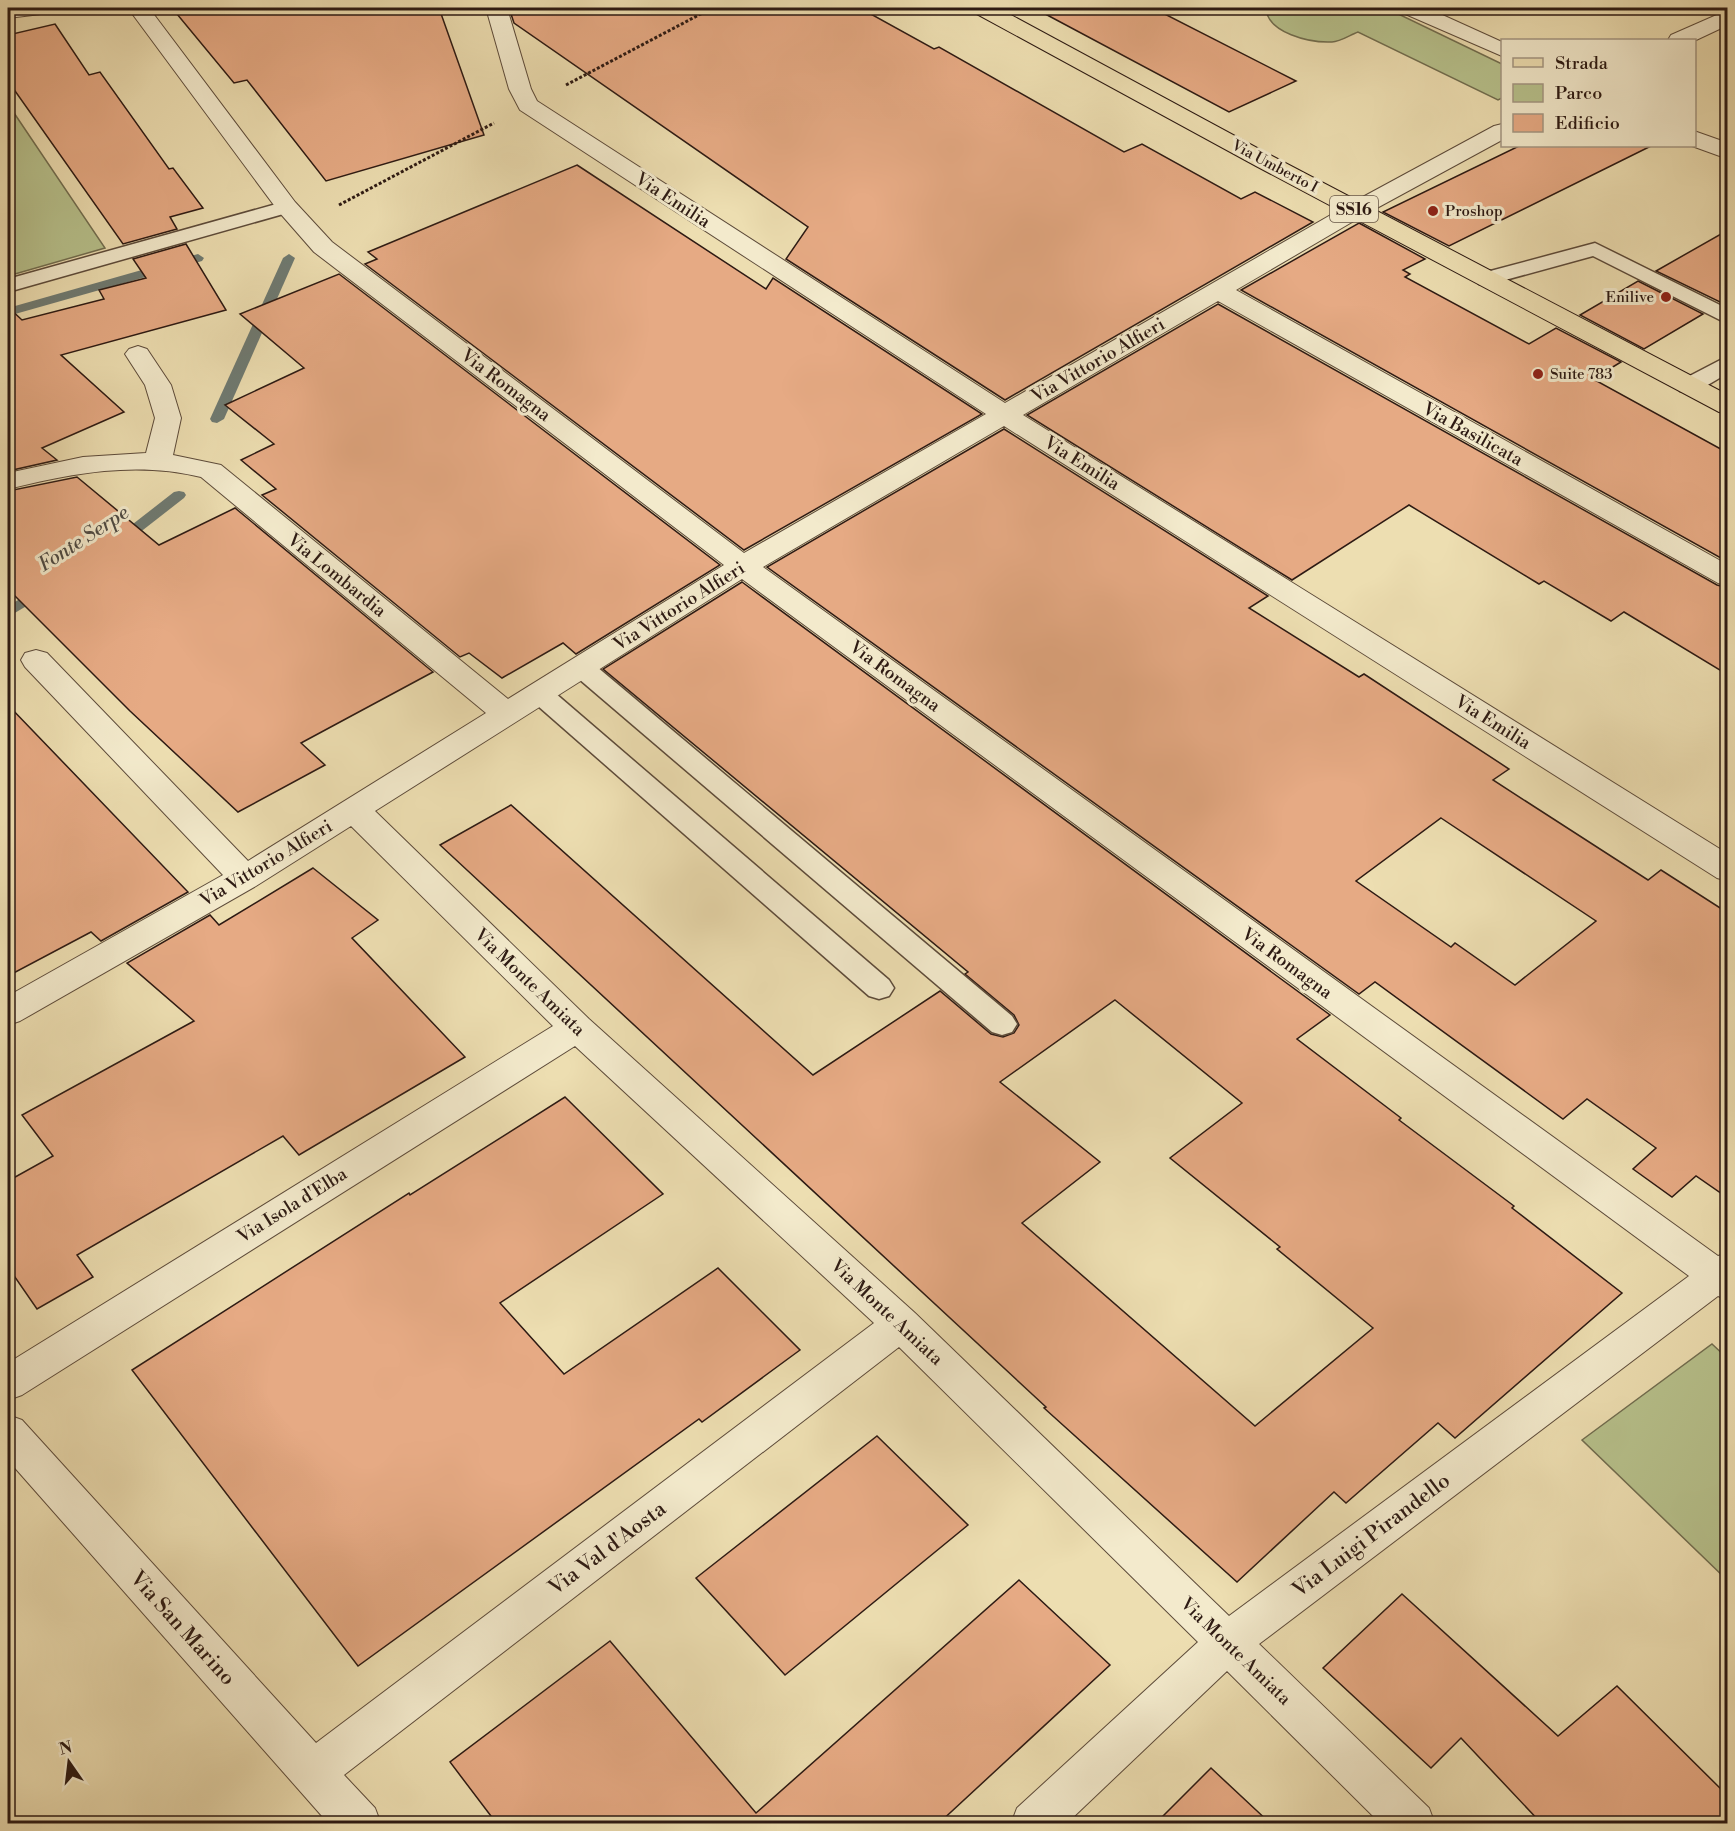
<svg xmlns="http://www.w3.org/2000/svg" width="1735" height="1831" font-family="'Libre Bodoni',serif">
<rect width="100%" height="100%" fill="#eddeb1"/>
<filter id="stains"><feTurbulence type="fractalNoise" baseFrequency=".00333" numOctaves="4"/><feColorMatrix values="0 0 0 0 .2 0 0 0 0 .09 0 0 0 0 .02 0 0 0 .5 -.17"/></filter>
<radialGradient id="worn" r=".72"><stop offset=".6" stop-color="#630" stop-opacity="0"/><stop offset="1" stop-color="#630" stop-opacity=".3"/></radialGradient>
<g fill="#b7c18c" stroke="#726e50" stroke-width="1.5">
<path d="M 1266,8 L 1386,8 L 1502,64 L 1502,98 L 1498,100 L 1358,32 C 1350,35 1340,42 1332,42 C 1310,43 1267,33 1266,8 Z"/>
<path d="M 8,104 L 105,248 L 8,276 Z"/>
<path d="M 1712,1344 L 1727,1358 L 1727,1580 L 1582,1440 Z"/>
</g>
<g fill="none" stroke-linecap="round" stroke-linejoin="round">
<g fill="#6f7b73" fill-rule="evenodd">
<path d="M 198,254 L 204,258 L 202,261 L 8,316 L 8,308 Z"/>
<path d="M 289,254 L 295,258 L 224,419 L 217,423 L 212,422 L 210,419 L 283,258 Z"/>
<path d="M 179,491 L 184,492 L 186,495 L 184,498 L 125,544 L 115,544 L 113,541 L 115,538 L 174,492 Z"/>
<path d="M 40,587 L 45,589 L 47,592 L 45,595 L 8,617 L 8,606 Z"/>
</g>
</g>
<g fill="#e6aa84" stroke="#2d1a13" stroke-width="1.5" fill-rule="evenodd">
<path d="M 172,8 L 439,8 L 484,135 L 326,181 L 247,80 L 234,83 Z"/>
<path d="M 509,8 L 860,8 L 934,49 L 939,47 L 1124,152 L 1142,144 L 1241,199 L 1255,192 L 1313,222 L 1005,400 L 786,259 L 808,227 L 514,23 Z"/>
<path d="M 1034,8 L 1153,8 L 1296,81 L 1229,112 Z"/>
<path d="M 55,24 L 89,75 L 100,72 L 169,169 L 173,168 L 203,208 L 170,217 L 177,229 L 123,244 L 8,81 L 8,35 Z"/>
<path d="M 1519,146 L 1651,146 L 1449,246 L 1383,212 Z"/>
<path d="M 577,165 L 766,289 L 773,278 L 982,414 L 744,550 L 365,264 L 377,259 L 368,252 Z"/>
<path d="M 1359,223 L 1425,259 L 1403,270 L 1410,274 L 1405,277 L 1529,344 L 1556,328 L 1621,362 L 1593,379 L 1728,453 L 1728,562 L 1241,290 Z"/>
<path d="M 1728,230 L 1728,300 L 1722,303 L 1656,271 Z"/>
<path d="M 186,244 L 226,310 L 61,355 L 124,412 L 42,448 L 57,460 L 8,471 L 8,307 L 22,320 L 104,299 L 99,290 L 146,278 L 133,259 Z"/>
<path d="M 339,274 L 720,565 L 576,654 L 563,643 L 502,678 L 469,653 L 460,657 L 262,495 L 276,489 L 241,460 L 274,444 L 225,405 L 304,368 L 240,314 Z"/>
<path d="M 1638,281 L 1703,314 L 1644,349 L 1580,315 Z"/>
<path d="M 1218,304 L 1717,585 L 1728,588 L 1728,675 L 1624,612 L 1611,621 L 1544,581 L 1539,584 L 1409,505 L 1292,580 L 1027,415 Z"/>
<path d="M 1004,429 L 1268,596 L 1249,608 L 1359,677 L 1364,674 L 1509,769 L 1493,780 L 1648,880 L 1661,870 L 1728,913 L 1728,1198 L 1696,1176 L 1672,1197 L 1633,1169 L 1656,1148 L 1587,1099 L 1563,1119 L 1375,982 L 1359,994 L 767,567 ZM 1441,818 L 1596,921 L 1515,985 L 1455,943 L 1451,947 L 1356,881 Z"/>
<path d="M 77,477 L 159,545 L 235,508 L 433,672 L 301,743 L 325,765 L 238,812 L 130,711 L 8,589 L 8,491 Z"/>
<path d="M 742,582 L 1330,1015 L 1297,1039 L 1401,1118 L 1399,1120 L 1514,1206 L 1512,1208 L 1622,1293 L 1455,1438 L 1438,1423 L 1346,1503 L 1334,1492 L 1237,1582 L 1044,1408 L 1046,1407 L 440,845 L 511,805 L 813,1075 L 940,991 L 991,1034 L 1003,1037 L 1014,1033 L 1019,1025 L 1014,1015 L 965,974 L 968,972 L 603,669 ZM 1115,1000 L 1242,1103 L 1170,1158 L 1280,1247 L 1277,1249 L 1373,1328 L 1255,1426 L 1022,1223 L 1100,1162 L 1000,1082 Z"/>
<path d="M 8,705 L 188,892 L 101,941 L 91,932 L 8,976 Z"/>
<path d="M 313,868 L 378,920 L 352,938 L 465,1057 L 299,1155 L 283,1136 L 77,1255 L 93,1277 L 37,1309 L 8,1267 L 8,1181 L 53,1156 L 22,1115 L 194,1021 L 127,963 L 210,915 L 219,925 Z"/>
<path d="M 565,1097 L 663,1194 L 500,1303 L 564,1374 L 718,1268 L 800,1350 L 702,1422 L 699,1419 L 358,1666 L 132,1370 L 409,1193 L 410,1195 Z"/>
<path d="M 877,1436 L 968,1525 L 785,1675 L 696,1578 Z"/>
<path d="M 1019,1580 L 1110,1665 L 938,1824 L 497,1824 L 450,1762 L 610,1641 L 756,1813 Z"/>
<path d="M 1402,1594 L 1558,1736 L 1617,1686 L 1728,1796 L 1728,1824 L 1542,1824 L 1461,1738 L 1431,1768 L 1323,1668 Z"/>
<path d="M 1211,1768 L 1271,1824 L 1155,1824 Z"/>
</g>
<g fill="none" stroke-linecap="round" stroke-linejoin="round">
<g stroke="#5d4b3a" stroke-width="3">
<g id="service">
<path d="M 287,201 L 294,203 L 297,207 L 294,211 L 8,292 L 8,279 Z"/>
<path d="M 1595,243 L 1728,309 L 1728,324 L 1593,256 L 1487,285 L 1479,284 L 1476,279 L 1479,274 Z"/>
<path d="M 1728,356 L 1728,373 C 1713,381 1697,395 1680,391 L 1677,386 L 1680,381 Z"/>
<path d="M 581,658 L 590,661 L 1012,1016 L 1017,1024 L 1012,1032 L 1002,1035 L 992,1032 L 572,673 L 568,667 L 572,661 Z"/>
<path d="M 539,684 L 548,687 L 889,980 L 894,988 L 889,996 L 879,999 L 869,996 L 530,699 L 526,693 L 530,687 Z"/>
</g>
</g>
<g stroke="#5d4b3a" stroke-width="2">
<path id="pedestrian" d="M 8,8 L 52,8 L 49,13 L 8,18 Z"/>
</g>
<g stroke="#5d4b3a" stroke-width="2">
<g id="minor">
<path d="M 128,8 L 149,8 L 295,202 L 332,242 L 744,553 L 986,414 L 520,110 L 509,89 L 486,8 L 507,8 L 531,89 L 537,101 L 1005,403 L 1348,205 L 1494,126 L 1502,124 L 1502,140 L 1364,215 L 1236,290 L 1728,565 L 1728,586 L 1718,583 L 1218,301 L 1023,415 L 1728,854 L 1728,881 L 1717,878 L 1004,426 L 763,567 L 1718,1256 L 1728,1253 L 1728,1300 L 1718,1296 L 1259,1644 L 1429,1808 L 1435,1824 L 1381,1824 L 1227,1671 L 1066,1824 L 1011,1824 L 1017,1808 L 1198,1642 L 899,1347 L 344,1775 L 375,1808 L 381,1824 L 329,1824 L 8,1460 L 8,1415 L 22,1420 L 316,1743 L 874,1323 L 575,1046 L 22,1395 L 8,1400 L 8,1363 L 553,1026 L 351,826 L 256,886 L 20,1021 L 8,1025 L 8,996 L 223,875 L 25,667 L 21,660 L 25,653 L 36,650 L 47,653 L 248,861 L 486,713 L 201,477 C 136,461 72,473 8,489 L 8,473 L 83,457 L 146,453 L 155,418 L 145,385 L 125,354 L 129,349 L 138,346 L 147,349 L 171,385 L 181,418 L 173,455 L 221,465 L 508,699 L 724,565 L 314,252 L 279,212 ZM 742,579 L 1689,1276 L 1229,1616 L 915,1313 L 589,1019 L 375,811 Z"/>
<path d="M 1400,8 L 1427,8 L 1502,42 L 1502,56 L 1403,13 Z"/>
<path d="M 1728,10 L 1728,25 L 1694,41 L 1668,40 L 1671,35 Z"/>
<path d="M 1694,131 L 1728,143 L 1728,159 L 1692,146 L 1694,146 Z"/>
</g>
</g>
<g stroke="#2d1a13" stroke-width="2">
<path id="primary" d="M 972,8 L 998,8 L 1272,156 L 1728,395 L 1728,414 L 1719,412 L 1256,166 L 975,13 Z"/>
</g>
<g stroke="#2d1a13" stroke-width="3" stroke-dasharray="3 2" stroke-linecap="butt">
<path d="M 566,85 L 712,8"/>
<path d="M 339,205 L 494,123"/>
</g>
<use href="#service" fill="#f3eacc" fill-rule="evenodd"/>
<use href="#pedestrian" fill="#f3eacc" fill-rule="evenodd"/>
<use href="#minor" fill="#f3eacc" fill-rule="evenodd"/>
<use href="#primary" fill="#eddeb1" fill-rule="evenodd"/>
</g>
<g fill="#8f2418" stroke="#f3eacc" stroke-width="2">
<circle cx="1433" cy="211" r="6"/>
<circle cx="1666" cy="297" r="6"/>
<circle cx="1538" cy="374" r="6"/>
</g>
<g text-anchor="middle" stroke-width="6" stroke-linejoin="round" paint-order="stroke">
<g font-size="15" fill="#2d1a13" stroke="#f3eacc">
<text transform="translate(1275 166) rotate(28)" y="5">Via Umberto I</text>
</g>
<g font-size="15" fill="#2d1a13" stroke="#f3eacc" text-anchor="start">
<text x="1445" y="216">Proshop</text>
<text x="1654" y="302" text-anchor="end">Enilive</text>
<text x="1550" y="379">Suite 783</text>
</g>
<rect fill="#f3eacc" stroke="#68584a" stroke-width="1.5" x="1330" y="196" width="48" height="26" rx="4.5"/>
<g font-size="16" font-weight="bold" fill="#2d1a13">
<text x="1354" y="215">SS16</text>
</g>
<g font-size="18" fill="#2d1a13" stroke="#f3eacc">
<text transform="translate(673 200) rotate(33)" y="6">Via Emilia</text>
<text transform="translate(1098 360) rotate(-30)" y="6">Via Vittorio Alfieri</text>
<text transform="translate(506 385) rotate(37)" y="6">Via Romagna</text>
<text transform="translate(1473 434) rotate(29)" y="6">Via Basilicata</text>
<text transform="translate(1082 463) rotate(32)" y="6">Via Emilia</text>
<text transform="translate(337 575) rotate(39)" y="6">Via Lombardia</text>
<text transform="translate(679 606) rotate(-32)" y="6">Via Vittorio Alfieri</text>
<text transform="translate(895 676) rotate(36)" y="6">Via Romagna</text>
<text transform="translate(1493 722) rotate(32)" y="6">Via Emilia</text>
<text transform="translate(266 863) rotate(-31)" y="6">Via Vittorio Alfieri</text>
<text transform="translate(1287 963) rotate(36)" y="6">Via Romagna</text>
<text transform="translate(530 982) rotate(44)" y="6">Via Monte Amiata</text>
<text transform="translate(292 1205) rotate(-32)" y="6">Via Isola d'Elba</text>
<text transform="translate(887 1312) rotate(43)" y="6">Via Monte Amiata</text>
<text transform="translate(1236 1651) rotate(44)" y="6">Via Monte Amiata</text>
</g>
<g font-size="20" font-style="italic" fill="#4e4a43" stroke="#f3eacc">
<text transform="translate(83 538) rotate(-33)" y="7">Fonte Serpe</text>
</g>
<g font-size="21" fill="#2d1a13" stroke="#f3eacc">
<text transform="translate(1371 1535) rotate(-37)" y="7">Via Luigi Pirandello</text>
<text transform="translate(607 1548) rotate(-37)" y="7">Via Val d'Aosta</text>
<text transform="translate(183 1628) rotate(48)" y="7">Via San Marino</text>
</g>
</g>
<rect width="1735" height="1831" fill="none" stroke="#eddeb1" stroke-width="30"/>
<rect x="9" y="9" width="1717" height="1813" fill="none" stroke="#2d1a13" stroke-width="3"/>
<rect x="15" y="15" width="1705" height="1801" fill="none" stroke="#2d1a13" stroke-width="1.5"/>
<rect x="1501" y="39" width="195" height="108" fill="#f3eacc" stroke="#a49782" stroke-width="1.5"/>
<rect x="1513" y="58" width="30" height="9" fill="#eddeb1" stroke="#a49782" stroke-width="1.5"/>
<text x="1555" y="69" font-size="18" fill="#2d1a13">Strada</text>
<rect x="1513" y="84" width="30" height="18" fill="#b7c18c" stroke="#a49782" stroke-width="1.5"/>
<text x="1555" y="99" font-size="18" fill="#2d1a13">Parco</text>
<rect x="1513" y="114" width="30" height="18" fill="#e6aa84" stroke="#a49782" stroke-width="1.5"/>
<text x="1555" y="129" font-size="18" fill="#2d1a13">Edificio</text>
<g transform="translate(69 1762) rotate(346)" stroke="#f3eacc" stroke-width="4.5" paint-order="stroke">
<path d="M0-4.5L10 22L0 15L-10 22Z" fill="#2d1a13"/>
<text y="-9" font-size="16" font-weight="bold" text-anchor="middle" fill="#2d1a13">N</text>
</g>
<rect width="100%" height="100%" filter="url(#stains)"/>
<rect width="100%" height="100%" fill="url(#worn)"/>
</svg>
